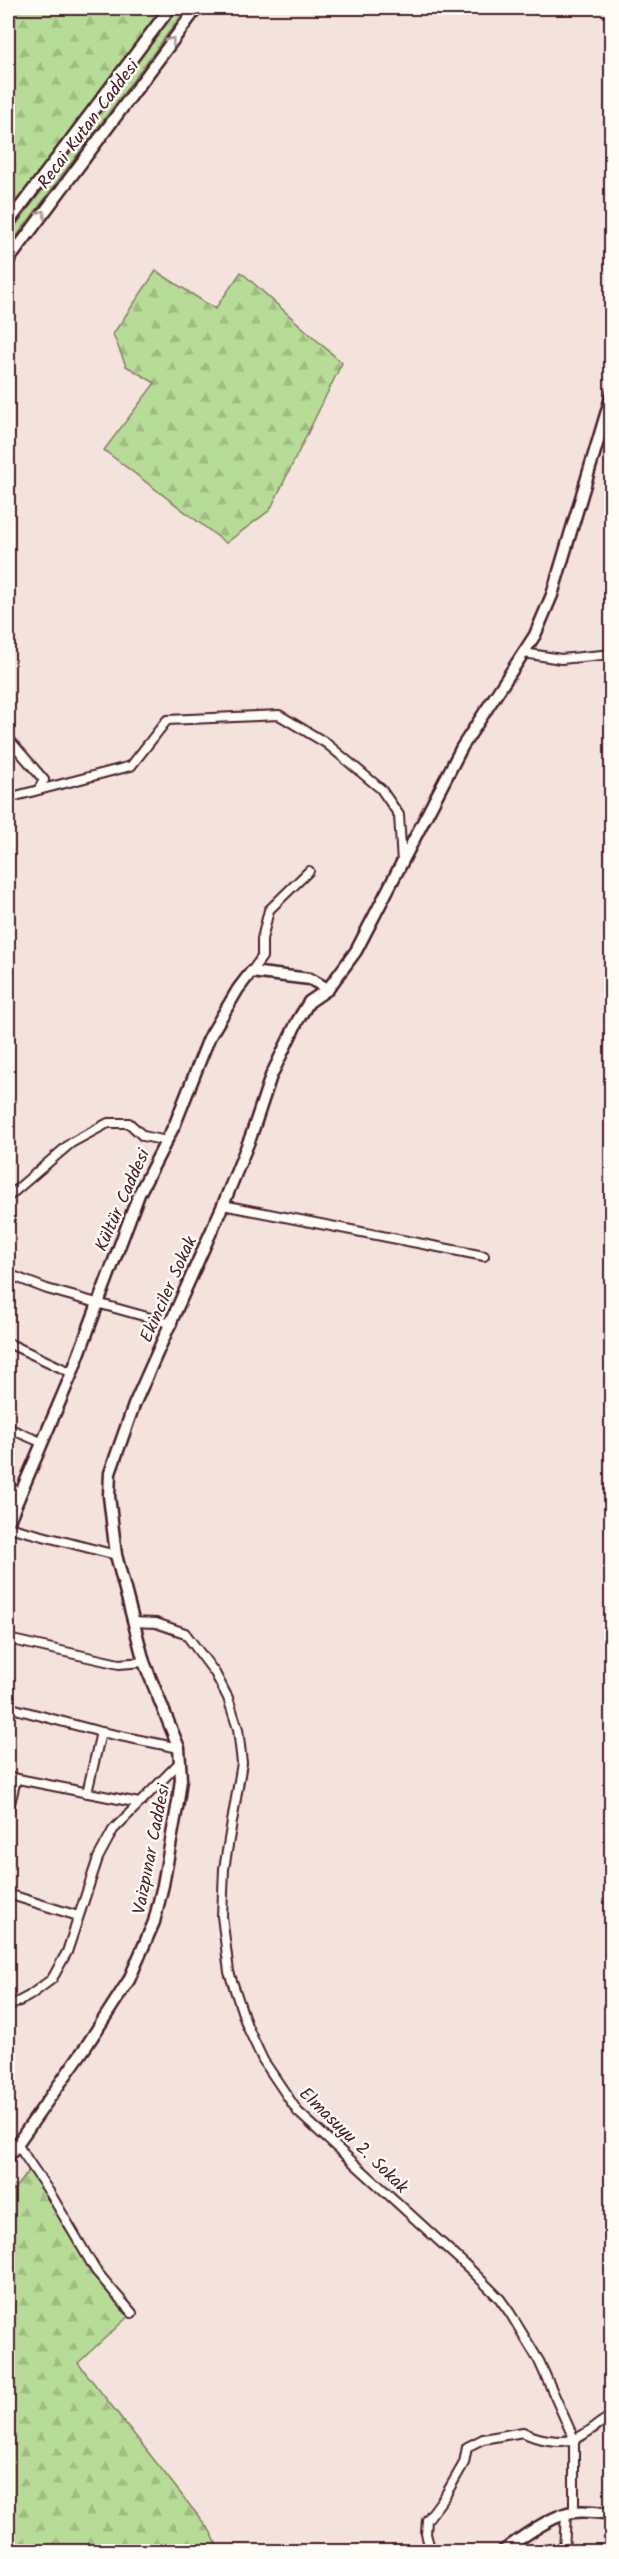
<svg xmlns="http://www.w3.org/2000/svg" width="619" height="2559" font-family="Kalam,sans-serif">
<defs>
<pattern id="grass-tufts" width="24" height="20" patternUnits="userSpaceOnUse" patternTransform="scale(1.5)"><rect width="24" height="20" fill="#b7dc97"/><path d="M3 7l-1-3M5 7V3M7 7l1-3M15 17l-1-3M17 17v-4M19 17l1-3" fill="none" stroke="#9fbc82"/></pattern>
<pattern id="forest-firs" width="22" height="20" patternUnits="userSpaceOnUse" patternTransform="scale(1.5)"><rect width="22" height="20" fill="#b7dc97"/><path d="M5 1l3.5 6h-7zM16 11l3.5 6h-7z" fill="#9fbc82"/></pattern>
</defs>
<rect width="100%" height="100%" fill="#f4e2dd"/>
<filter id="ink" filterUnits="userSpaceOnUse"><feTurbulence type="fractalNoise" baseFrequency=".0167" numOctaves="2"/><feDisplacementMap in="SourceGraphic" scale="12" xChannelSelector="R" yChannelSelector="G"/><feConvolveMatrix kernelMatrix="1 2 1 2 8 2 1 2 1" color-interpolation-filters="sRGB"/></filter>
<g filter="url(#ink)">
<path fill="url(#grass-tufts)" stroke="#807e61" stroke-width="1.5" d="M 177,8 L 187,8 L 8,248 L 8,236 Z"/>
<g fill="url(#forest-firs)" stroke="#807e61" stroke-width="1.5">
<path d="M 8,8 L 170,8 L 8,224 Z"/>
<path d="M 156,271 L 215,309 L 241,272 L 342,363 L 270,510 L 226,543 L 104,450 L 155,383 L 126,366 L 113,334 Z"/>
<path d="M 32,2166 L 132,2313 L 78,2363 L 210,2531 L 220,2551 L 8,2551 L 8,2197 Z"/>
</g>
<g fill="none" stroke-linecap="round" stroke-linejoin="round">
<g stroke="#4a1f2b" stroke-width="12">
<g id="street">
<path d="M 524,653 L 561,659 L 612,654"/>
<path d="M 8,738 L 44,780 L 39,789"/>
<path d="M 8,798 L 131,766 L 167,720 L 279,715 L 326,743 L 381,789 L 399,815 L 402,863"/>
<path d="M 251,972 L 262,957 L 262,939 L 269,910 L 309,871"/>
<path d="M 8,1197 L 71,1143 L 108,1123 L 129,1123 L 143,1136 L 167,1141"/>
<path d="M 223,1205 L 484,1256"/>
<path d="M 8,1274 L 47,1289 L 172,1324"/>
<path d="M 8,1343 L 72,1373"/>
<path d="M 8,1428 L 41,1442"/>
<path d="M 8,1488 L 22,1492"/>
<path d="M 8,1527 L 116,1555"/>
<path d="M 133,1622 L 156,1623 L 185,1633 L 215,1673 L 228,1698 L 238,1729 L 242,1763 L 224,1869 L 222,1916 L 229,1972 L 247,2026 L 263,2060 L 298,2112 L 471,2270 L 500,2299 L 510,2313 L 539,2361 L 574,2439 L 574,2511"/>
<path d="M 8,1639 L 119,1664 L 144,1662"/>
<path d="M 8,1707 L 101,1732 L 179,1748"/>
<path d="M 8,1777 L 139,1803"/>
<path d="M 87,1793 L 101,1732"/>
<path d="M 8,1812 L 16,1779"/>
<path d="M 8,1894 L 78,1916"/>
<path d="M 8,2007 L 29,1996 L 52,1979 L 67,1952 L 98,1858 L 113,1830 L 181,1761"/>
<path d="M 17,2144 L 50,2193 L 96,2271 L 132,2313"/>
<path d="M 431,2552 L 426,2534 L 427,2520 L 445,2496 L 464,2463 L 467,2447 L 483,2439 L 523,2432 C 535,2439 561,2444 575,2439 C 588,2434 599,2422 612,2416"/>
<path d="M 564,2552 L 566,2514"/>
</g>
</g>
<g stroke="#4a1f2b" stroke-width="15">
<g id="secondary">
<path d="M 8,223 L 170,8"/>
<path d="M 8,261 L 197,8"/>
<path d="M 8,1523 L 72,1373 L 139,1194 L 175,1124 L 209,1038 L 238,989 L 251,972 L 310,979 L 328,989"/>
<path d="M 8,2157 L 87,2045 L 129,1980 L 154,1922 L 163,1885 L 178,1802 L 181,1779 L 179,1748 L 144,1662 L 116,1555 L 109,1496 L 110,1473 L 117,1453 L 134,1405 L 223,1205 L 251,1136 L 271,1076 L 298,1020 L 309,1002 L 328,989 L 356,951 L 462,747 L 535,635 L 552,595 L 612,394"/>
<path d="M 502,2552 C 519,2539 552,2515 573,2512 C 585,2510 599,2513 612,2513"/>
</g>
</g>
<use href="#street" stroke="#fdfcf7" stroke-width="8"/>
<use href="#secondary" stroke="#fdfcf7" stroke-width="10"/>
</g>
<defs><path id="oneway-chevron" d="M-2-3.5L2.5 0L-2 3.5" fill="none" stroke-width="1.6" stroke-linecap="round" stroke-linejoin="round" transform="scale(1.5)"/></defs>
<g stroke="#ac999b">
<use href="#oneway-chevron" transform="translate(171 41) rotate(-53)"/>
<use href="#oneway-chevron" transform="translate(42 214) rotate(-54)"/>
</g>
</g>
<g text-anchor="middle" stroke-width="5" stroke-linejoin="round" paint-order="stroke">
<g font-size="18" fill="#4a1f2b" stroke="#fdfcf7">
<text transform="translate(88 124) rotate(-53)" y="6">Recai Kutan Caddesi</text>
<text transform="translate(122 1200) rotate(-66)" y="6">Kültür Caddesi</text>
<text transform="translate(168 1289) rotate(-66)" y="6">Ekinciler Sokak</text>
<text transform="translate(151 1849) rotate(-79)" y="6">Vaizpınar Caddesi</text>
<text transform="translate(354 2140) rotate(44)" y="6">Elmasuyu 2. Sokak</text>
</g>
</g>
<rect width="619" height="2559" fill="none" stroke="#fdfcf7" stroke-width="30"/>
<rect x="15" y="15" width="589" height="2529" fill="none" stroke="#4a1f2b" stroke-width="2" filter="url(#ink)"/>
</svg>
